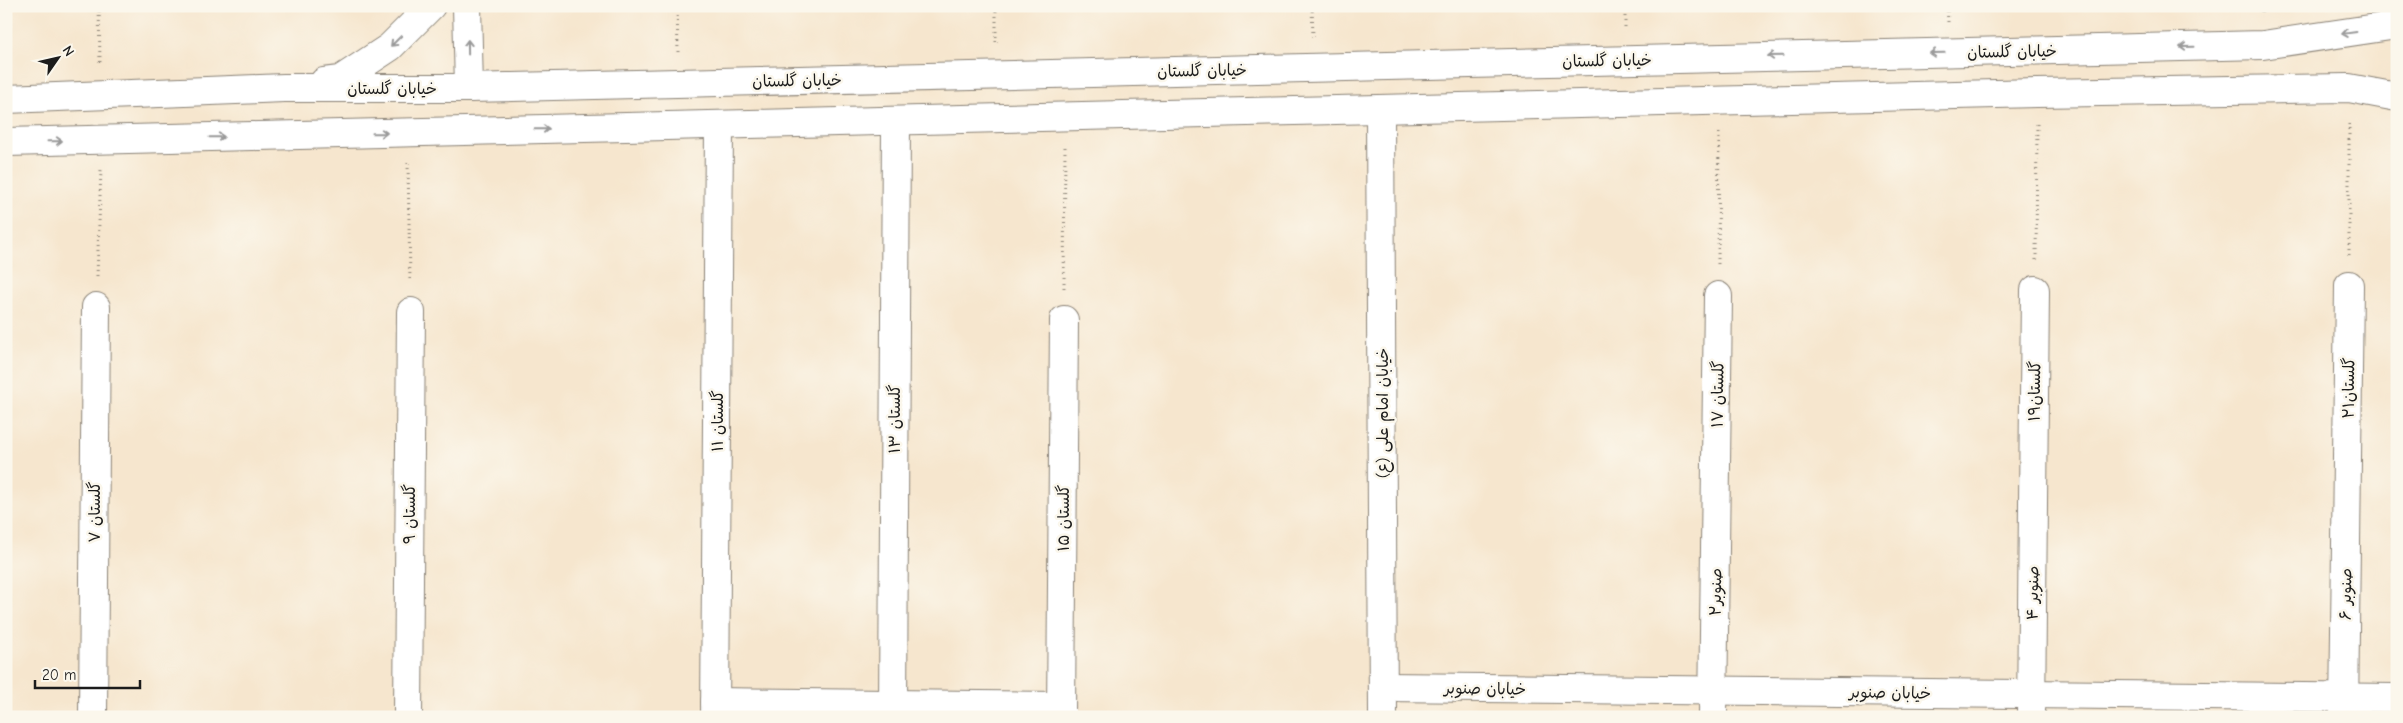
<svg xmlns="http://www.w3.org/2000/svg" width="2403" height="723" font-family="'Comic Neue','Playpen Sans Arabic',sans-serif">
<rect width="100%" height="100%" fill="#fbf7ec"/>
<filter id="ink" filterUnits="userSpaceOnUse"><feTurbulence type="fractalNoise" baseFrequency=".02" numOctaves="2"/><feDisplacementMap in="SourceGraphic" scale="10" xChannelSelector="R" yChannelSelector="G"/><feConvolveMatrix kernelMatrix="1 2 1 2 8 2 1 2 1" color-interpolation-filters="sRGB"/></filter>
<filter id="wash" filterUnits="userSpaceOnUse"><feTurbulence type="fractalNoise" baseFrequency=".0096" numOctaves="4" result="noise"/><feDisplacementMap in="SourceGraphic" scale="20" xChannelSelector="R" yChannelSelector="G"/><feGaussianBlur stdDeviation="1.12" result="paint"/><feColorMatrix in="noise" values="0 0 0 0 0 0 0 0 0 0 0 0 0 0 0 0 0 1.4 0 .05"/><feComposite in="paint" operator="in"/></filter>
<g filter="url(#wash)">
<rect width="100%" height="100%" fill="#f6e6ce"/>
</g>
<g filter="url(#ink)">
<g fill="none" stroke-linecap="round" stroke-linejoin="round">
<g stroke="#898175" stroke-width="30">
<g id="minor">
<path d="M 467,6 L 469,88"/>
<path d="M 324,82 L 340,80 L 390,47 L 431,6"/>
<path d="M 6,99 L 284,88 L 469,88 L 2263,45 L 2397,25"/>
<path d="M 1380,109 L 1383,717"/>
<path d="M 6,142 L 2037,93 L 2349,88 L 2397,97"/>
<path d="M 1383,687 L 2397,698"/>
<path d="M 715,702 L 1061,706"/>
<path d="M 93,717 L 96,307"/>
<path d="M 408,717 L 411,312"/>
<path d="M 715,717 L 719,125"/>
<path d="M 893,717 L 896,121"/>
<path d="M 1061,717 L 1064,320"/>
<path d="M 1713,717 L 1718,296"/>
<path d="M 2031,717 L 2035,290"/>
<path d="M 2344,717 L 2349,285"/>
</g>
</g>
<g stroke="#898175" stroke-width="3" stroke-dasharray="1 4" stroke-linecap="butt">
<path d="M 99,6 L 100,63"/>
<path d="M 677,6 L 678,52"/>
<path d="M 996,6 L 996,45"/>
<path d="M 1312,6 L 1313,37"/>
<path d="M 1625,6 L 1625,29"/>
<path d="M 1947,6 L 1948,22"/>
<path d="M 2262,6 L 2262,14"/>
<path d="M 408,163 L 410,281"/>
<path d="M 2349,255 L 2349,121"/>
<path d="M 2036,260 L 2037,124"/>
<path d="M 1718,264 L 1719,133"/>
<path d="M 97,276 L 101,170"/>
<path d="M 1064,288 L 1065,147"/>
</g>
<use href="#minor" stroke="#fff" stroke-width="28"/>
</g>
<defs><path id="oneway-shaft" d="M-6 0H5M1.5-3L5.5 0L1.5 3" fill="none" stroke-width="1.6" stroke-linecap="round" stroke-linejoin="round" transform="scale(1.25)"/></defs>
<g stroke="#999">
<use href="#oneway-shaft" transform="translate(2349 33) rotate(172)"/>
<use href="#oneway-shaft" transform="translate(396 41) rotate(135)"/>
<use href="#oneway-shaft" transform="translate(468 47) rotate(-91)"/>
<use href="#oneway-shaft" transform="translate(2187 47) rotate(179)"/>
<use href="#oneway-shaft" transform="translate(1937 53) rotate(179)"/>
<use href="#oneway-shaft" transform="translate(1775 56) rotate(179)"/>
<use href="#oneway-shaft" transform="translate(542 129) rotate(-1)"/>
<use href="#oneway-shaft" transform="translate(380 133) rotate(-1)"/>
<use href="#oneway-shaft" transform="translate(217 137) rotate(-1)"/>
<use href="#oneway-shaft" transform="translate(55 141) rotate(-1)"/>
</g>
</g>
<g text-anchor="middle" stroke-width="5" stroke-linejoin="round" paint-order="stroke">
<g font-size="16" fill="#1c1c1c" stroke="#fbf7ec">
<text transform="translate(2012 51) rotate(-1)" y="6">خیابان گلستان</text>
<text transform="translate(1607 60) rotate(-1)" y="6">خیابان گلستان</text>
<text transform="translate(1202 70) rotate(-1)" y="6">خیابان گلستان</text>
<text transform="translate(797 80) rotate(-1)" y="6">خیابان گلستان</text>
<text x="392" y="94">خیابان گلستان</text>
<text transform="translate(2348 388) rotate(-89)" y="6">گلستان۲۱</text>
<text transform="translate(2034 391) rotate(-89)" y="6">گلستان۱۹</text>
<text transform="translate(1717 394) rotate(-89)" y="6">گلستان ۱۷</text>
<text transform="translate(1382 413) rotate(-90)" y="6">خیابان امام علی (ع)</text>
<text transform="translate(894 419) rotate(-90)" y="6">گلستان ۱۳</text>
<text transform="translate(717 421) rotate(-90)" y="6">گلستان ۱۱</text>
<text transform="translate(94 512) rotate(-90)" y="6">گلستان ۷</text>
<text transform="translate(409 514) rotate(-90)" y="6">گلستان ۹</text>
<text transform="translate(1063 518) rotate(-90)" y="6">گلستان ۱۵</text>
<text transform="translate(1715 592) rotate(-89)" y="6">صنوبر۲</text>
<text transform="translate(2032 593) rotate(-89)" y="6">صنوبر ۴</text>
<text transform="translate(2345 594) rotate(-89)" y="6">صنوبر ۶</text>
<text transform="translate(1485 688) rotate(1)" y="6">خیابان صنوبر</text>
<text transform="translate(1890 692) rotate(1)" y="6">خیابان صنوبر</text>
</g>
</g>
<rect width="2403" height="723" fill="none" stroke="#fbf7ec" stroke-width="25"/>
<g transform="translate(58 58) rotate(56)" stroke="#fbf7ec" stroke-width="4" paint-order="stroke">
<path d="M0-4L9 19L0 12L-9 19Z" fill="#1c1c1c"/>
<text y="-8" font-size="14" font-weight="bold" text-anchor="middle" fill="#1c1c1c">N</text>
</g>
<path d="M35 680v8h105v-8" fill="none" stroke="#1c1c1c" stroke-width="2.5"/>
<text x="42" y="680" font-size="15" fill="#1c1c1c" stroke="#fbf7ec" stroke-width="4" paint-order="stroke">20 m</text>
</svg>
